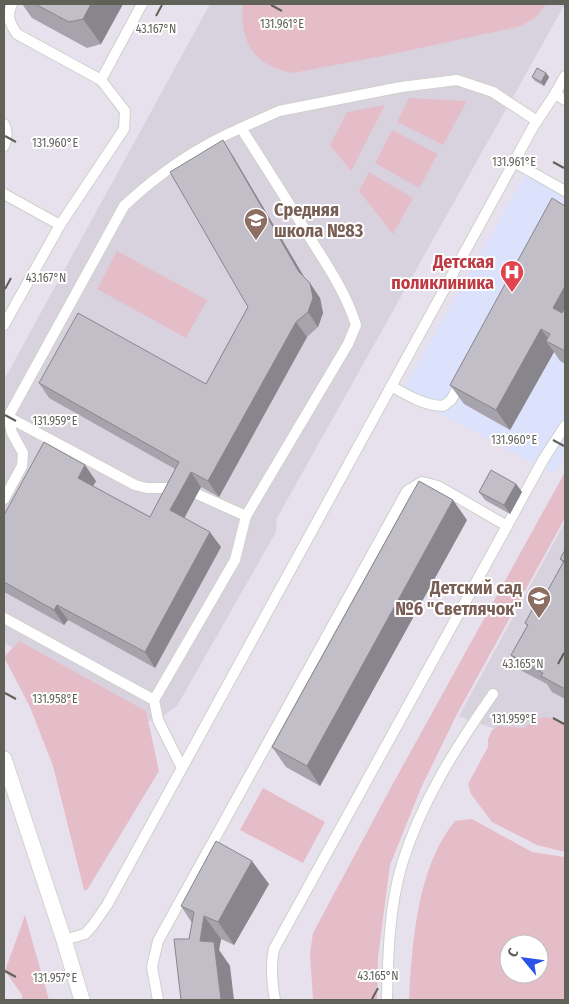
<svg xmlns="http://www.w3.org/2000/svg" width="569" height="1004" font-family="'Fira Sans Condensed',sans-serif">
<rect width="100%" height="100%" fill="#e7e1ed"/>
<g fill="#d8d2df">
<path d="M 210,4 L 565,4 L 277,518 L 276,532 L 177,706 L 158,720 L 149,721 L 4,643 L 4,380 Z"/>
<path d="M 565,522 L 565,752 L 474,722 L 459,716 Z"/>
</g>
<path fill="#dce2fb" d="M 527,172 L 565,193 L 565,456 L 554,474 L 401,393 Z"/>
<g fill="#e5bdc8" fill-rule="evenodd">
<path d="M 243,4 L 547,4 L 536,17 L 521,26 L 393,54 L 293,73 C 256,68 238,41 243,4 Z"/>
<path d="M 409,98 L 467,101 L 443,145 L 397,122 Z"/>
<path d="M 385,105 L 351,171 L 330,145 L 347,112 Z"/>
<path d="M 392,130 L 438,154 L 419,188 L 375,163 Z"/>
<path d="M 369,172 L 413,198 L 393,234 L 359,191 Z"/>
<path d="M 117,251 L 207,300 L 186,338 L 97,289 Z"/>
<path d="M 565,472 L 565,518 L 458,712 L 421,788 L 390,865 L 378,957 L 377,1000 L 313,1000 L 310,953 L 313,933 L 390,789 Z"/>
<path d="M 19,641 L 146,711 L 159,771 L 87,890 L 84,890 L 53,766 L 30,707 L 4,657 Z"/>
<path d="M 547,717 L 565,723 L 565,852 L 537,845 L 492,822 L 471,794 L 468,784 L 488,747 L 488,739 L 492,730 L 498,726 L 524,728 L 539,718 Z"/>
<path d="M 263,788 L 325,822 L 303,863 L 240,830 Z"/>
<path d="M 472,819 L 532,852 L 565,857 L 565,1000 L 409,1000 C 412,943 417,867 455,821 ZM 509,944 L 539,944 L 539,974 L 509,974 Z"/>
<path d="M 25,915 L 49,1000 L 22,1000 L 22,995 L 5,971 Z"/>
</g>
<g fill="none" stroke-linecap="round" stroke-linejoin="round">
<g stroke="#ced1ca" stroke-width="12">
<g id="service">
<path d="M 12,4 C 6,16 10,24 17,34 L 101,80 L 125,111 L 124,129 L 60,225"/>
<path d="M 101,80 L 142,4"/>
<path d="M 555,94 L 565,76"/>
<path d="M 4,124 C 8,132 7,139 4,146"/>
<path d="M 241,128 L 279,111 L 401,87 L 457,80 L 493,92 L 537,121"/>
<path d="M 514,162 L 533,127 L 555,94 L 565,100"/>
<path d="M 4,194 L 60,225 L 4,325"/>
<path d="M 391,386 C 407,395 425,406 443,406 L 451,400 L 462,380"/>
<path d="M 8,417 L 135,485 L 147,488 L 178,488"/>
<path d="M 197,494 L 246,516"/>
<path d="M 4,499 L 22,466 L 23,453 L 12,433 L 8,417 L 124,206 C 159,173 197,147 241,128 C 266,167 291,206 315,246 C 331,271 347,296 356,325 L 348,344 L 246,516 L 235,560 L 154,700 L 158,720 L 182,768"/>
<path d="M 507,526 L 543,460 L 565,426"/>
<path d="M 4,618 L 154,700"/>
<path d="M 64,940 L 85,934 L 93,925 L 107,905 L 514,162 L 565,191"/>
<path d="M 158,1000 L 152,967 L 158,941 L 407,491 L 422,482 L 438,486 L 507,526 L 274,949 C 270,966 272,983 275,1000"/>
<path d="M 387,1000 C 388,956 389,907 402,864 C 421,802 456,747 493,694"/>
</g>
</g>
<g stroke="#d2d5cc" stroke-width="17">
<path id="secondary" d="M 4,759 L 64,940 L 82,1000"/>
</g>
<use href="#service" stroke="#fff" stroke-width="10"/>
<use href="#secondary" stroke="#fff" stroke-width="15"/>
</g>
<g fill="#a7a3ac">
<path d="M 22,4 L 123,4 L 101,44 L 87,48 L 32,18 Z"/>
<path d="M 546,73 L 549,77 L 544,86 L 535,81 L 532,77 Z"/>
<path d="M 233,156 L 304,277 L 320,298 L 323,313 L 318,327 L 307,337 L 219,497 L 201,487 L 184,518 L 221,547 L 155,668 L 68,620 L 64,625 L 4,592 L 4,515 L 96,481 L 93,486 L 150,517 L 175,469 L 49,398 L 39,383 L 206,384 L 248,307 Z"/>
<path d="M 565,206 L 565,364 L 560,361 L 554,352 L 510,430 L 464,404 L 450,385 Z"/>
<path d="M 516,484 L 522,492 L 510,514 L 485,500 L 479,492 Z"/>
<path d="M 467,520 L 320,786 L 286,767 L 272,747 Z"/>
<path d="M 565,550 L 565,699 L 552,692 L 547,684 L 522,671 L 511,655 L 527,626 L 525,623 L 548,590 L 563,563 L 560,559 Z"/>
<path d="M 269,884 L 234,945 L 221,939 L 219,950 L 230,966 L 189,939 L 192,923 L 181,906 Z"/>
</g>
<g fill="#88858c">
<path d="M 91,4 L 123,4 L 101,44 L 83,19 Z"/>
<path d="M 546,73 L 549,77 L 544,86 L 541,82 Z"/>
<path d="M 223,140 L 233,156 L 310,287 L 299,272 Z"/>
<path d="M 310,283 L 320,298 L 323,313 L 318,327 L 308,312 Z"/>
<path d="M 565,286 L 565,325 L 553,308 Z"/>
<path d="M 296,322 L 307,337 L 219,497 L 208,481 Z"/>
<path d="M 541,329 L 552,344 L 546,341 L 554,352 L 510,430 L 496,410 Z"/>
<path d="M 85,465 L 96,481 L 89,493 L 78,478 Z"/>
<path d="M 191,472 L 201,487 L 180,526 L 170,510 Z"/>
<path d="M 516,484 L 522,492 L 510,514 L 504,505 Z"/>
<path d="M 453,500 L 467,520 L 320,786 L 307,766 Z"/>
<path d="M 210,532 L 221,547 L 155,668 L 145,652 Z"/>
<path d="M 57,605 L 68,620 L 64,625 L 54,610 Z"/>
<path d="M 252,861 L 269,884 L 234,945 L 218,922 Z"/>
<path d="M 204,916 L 221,939 L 219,950 L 230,966 L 234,1000 L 221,1000 L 200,941 Z"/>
</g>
<g fill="#c2bec8" stroke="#88858c">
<path d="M 35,4 L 91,4 L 83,19 L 69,22 Z"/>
<path d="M 537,68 L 546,73 L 541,82 L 532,77 Z"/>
<path d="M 223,140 L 299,272 L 310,283 L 313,298 L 308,312 L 296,322 L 208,481 L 191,472 L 170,510 L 210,532 L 145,652 L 57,605 L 54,610 L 4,582 L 4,515 L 44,442 L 85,465 L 78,478 L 150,517 L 179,462 L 39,383 L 78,313 L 206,384 L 248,307 L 170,172 Z"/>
<path d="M 552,198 L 565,206 L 565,286 L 553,308 L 562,313 L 565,308 L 565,351 L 546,341 L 550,334 L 541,329 L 496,410 L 450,385 Z"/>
<path d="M 491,470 L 516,484 L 504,505 L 479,492 Z"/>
<path d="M 419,481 L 453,500 L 307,766 L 272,747 Z"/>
<path d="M 565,550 L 565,689 L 541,676 L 543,673 L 511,655 L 528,625 L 525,623 L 544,588 L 548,590 L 564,561 L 560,559 Z"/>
<path d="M 216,841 L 252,861 L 218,922 L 204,916 L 200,941 L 214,942 L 221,1000 L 181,1000 L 174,939 L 189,939 L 194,912 L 181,906 Z"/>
</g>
<path fill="none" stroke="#60625a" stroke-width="2" d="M 271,5 L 282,11M 156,16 L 162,5M 5,136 L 16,142M 553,162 L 564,168M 5,289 L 11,278M 5,415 L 16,421M 553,440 L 564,446M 558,664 L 564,653M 5,693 L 16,699M 553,718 L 564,724M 5,971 L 16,977M 372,999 L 378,988"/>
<defs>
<g id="school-pin" transform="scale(1.25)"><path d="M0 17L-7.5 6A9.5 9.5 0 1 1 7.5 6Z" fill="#8d6e63" stroke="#fff"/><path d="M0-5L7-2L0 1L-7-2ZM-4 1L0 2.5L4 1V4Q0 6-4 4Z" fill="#fff"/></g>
<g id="hospital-pin" transform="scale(1.25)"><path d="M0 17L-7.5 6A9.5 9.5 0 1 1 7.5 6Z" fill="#e0444e" stroke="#fff"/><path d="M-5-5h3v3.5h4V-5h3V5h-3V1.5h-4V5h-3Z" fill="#fff"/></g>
</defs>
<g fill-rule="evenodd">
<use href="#school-pin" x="256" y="220"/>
<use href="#hospital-pin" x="512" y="272"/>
<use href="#school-pin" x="539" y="598"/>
</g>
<g text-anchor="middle" stroke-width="4" stroke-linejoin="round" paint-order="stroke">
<g font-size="18" font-weight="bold" fill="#785e54" stroke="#fff" text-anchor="start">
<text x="274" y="216">Средняя<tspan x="274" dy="21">школа №83</tspan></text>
<text x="522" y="594" text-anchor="end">Детский сад<tspan x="522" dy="21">№6 "Светлячок"</tspan></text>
</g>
<g font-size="18" font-weight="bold" fill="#be3a42" stroke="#fff" text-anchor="end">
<text x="494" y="268">Детская<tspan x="494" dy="21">поликлиника</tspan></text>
</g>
</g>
<g font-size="12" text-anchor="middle" fill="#60625a" stroke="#fff" stroke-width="4" stroke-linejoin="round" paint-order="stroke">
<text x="282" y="28">131.961°E</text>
<text x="156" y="33">43.167°N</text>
<text x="55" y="147">131.960°E</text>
<text x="514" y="166">131.961°E</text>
<text x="46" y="282">43.167°N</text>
<text x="55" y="425">131.959°E</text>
<text x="514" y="444">131.960°E</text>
<text x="523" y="668">43.165°N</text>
<text x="55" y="703">131.958°E</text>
<text x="514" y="723">131.959°E</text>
<text x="378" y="980">43.165°N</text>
<text x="55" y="982">131.957°E</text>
</g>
<rect width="569" height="1004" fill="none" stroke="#60625a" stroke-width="10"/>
<g transform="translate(524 959) rotate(299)"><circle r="24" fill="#ffffff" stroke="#bfc0bd"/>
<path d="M0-4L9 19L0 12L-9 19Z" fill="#2b52e9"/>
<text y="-8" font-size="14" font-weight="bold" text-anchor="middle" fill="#60625a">С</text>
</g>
</svg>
